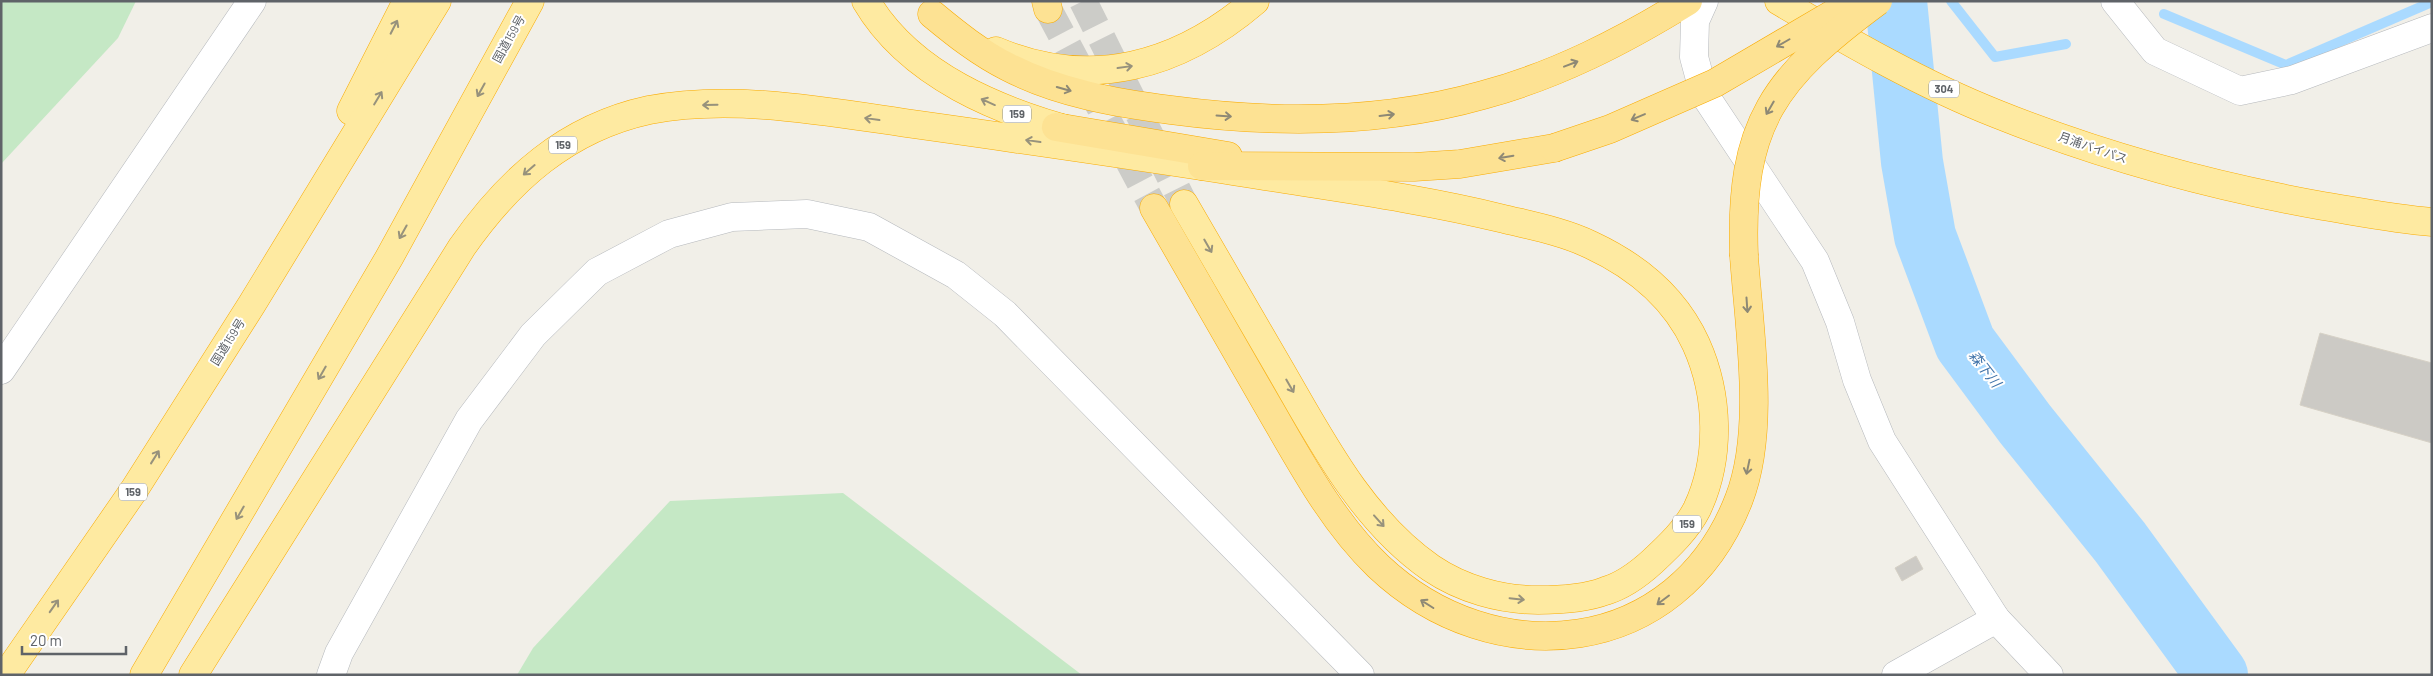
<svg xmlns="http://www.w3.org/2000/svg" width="2433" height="676" font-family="Barlow,'Noto Sans JP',sans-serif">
<rect width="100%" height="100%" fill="#f1efe8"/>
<g fill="#c5e8c5">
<path d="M 1,1 L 136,1 L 118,38 L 1,164 Z"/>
<path d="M 843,493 L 1082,675 L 517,675 L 533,648 L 670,501 Z"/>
</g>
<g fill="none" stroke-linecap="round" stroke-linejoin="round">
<g stroke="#aadaff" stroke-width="10">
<path d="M 1951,1 L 1995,57 L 2066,44"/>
<path d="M 2164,14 L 2286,65 L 2432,2"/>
</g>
<path stroke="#aadaff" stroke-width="62" d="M 1896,1 L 1912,162 L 1925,236 L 1965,343 L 2025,424 L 2120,542 L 2217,675"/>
</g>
<g fill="#cccac5" stroke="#d6d1c6">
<path d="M 2320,333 L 2432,363 L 2432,443 L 2300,405 Z"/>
<path d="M 1916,556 L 1923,569 L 1902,581 L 1895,568 Z"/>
</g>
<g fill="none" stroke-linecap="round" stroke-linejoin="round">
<path stroke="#ccccc8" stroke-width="28" stroke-dasharray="28 14" stroke-linecap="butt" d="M 1083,1 L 1184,204"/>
<path stroke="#ccccc8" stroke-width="28" stroke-dasharray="28 14" stroke-linecap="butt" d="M 1048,9 L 1154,208"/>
<g stroke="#b5b8bc" stroke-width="29">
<g id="minor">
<path d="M 1704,1 L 1695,21 L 1694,57 L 1704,94 L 1815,261 L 1840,322 L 1857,380 L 1882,441 L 1996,619 L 2049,675"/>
<path d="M 2115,1 L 2155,51 L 2240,91 L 2292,80 L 2432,28"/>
<path d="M 1,370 L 252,1"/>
<path d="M 331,675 L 339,653 L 469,420 L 533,335 L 597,272 L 669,234 L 732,217 L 807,214 L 869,227 L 956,275 L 1005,314 L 1360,675"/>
<path d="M 1896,675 L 1996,619"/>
</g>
</g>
<g stroke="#f9ab00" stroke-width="29">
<g id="trunk">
<path d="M 866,1 C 910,76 1000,112 1080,133"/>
<path d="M 1779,1 C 1849,42 1921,84 1997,114 C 2102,156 2212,186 2323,206 C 2360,212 2395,219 2432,222"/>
<path d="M 996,51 C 1091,91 1179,66 1255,1"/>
<path d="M 351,111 L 407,1"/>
<path d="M 6,675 L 134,490 L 252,304 L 437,1"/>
<path d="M 144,675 L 389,258 L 530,1"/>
<path d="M 193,675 L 462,247 C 509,180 566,128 649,110 C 736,93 834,113 920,125 C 1033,141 1146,157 1258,175 C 1340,188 1423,199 1504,219 C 1533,226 1564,232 1591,245 C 1636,266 1675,298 1696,344 C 1719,395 1721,458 1697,509 C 1687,529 1669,546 1653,561 C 1640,573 1622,586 1605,591 C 1584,599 1560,600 1538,600 C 1501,600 1462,589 1431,568 C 1362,520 1322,442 1281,371 C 1248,315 1216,259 1184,204"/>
</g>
</g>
<g stroke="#f9ab00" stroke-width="29">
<g id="motorway">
<path d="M 1046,1 L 1048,9"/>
<path d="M 932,14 C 956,34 980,53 1008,67 C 1058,93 1116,103 1171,110 C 1276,124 1381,124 1483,95 C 1557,75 1623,41 1688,1"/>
<path d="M 1056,127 L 1228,156"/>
<path d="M 1202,166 L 1414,167 L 1460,164 L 1554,148"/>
<path d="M 1154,208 C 1192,274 1230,340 1268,406 C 1300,461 1332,522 1378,566 C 1494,676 1678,658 1739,499 C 1766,429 1749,330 1744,256"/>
</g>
</g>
<use href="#minor" stroke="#fff" stroke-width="28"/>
<use href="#trunk" stroke="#feeaa1" stroke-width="28"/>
<use href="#motorway" stroke="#fde293" stroke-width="28"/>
<g stroke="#f9ab00" stroke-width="29" stroke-linecap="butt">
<g id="motorway-bridge">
<path d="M 1554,148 L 1610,129 L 1715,83 L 1855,1"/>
<path d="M 1744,256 C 1739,123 1774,78 1878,1"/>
</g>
</g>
<use href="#motorway-bridge" stroke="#fde293" stroke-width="28"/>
</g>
<defs><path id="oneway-shaft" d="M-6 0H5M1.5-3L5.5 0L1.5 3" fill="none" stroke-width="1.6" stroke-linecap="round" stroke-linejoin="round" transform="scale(1.25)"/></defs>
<g stroke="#97927c">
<use href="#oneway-shaft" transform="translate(394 27) rotate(-63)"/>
<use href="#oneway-shaft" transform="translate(1125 67) rotate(-8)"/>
<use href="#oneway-shaft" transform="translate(481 90) rotate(119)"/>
<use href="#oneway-shaft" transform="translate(378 98) rotate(-59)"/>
<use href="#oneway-shaft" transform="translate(988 102) rotate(-156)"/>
<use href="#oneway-shaft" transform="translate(710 105) rotate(179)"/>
<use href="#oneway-shaft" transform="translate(872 119) rotate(-172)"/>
<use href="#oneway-shaft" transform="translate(1033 141) rotate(-172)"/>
<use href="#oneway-shaft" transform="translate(529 170) rotate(139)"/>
<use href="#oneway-shaft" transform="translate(403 232) rotate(119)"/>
<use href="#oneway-shaft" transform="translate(1208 246) rotate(60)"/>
<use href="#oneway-shaft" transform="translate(322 373) rotate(120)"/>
<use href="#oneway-shaft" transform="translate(1290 386) rotate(60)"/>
<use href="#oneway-shaft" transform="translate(155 457) rotate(-58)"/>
<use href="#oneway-shaft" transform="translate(240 513) rotate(120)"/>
<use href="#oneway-shaft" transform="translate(1379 521) rotate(48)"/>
<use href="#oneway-shaft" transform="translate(1517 599) rotate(6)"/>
<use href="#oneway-shaft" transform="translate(54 606) rotate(-55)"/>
</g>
<g stroke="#8e8975">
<use href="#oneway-shaft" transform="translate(1783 43) rotate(150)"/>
<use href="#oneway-shaft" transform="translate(1571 64) rotate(-21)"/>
<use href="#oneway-shaft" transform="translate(1064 89) rotate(16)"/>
<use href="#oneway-shaft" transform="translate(1770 108) rotate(120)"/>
<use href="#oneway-shaft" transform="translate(1387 115) rotate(-7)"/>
<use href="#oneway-shaft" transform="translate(1224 116) rotate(4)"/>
<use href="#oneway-shaft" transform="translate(1638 117) rotate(157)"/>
<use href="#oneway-shaft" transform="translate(1506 157) rotate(170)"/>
<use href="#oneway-shaft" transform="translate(1747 305) rotate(86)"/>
<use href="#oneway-shaft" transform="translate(1748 467) rotate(102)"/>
<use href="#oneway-shaft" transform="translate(1663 600) rotate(143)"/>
<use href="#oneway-shaft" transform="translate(1427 604) rotate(-148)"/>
</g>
<g text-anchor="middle" stroke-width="4" stroke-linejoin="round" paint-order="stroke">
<g fill="#fff" stroke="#8f9295" stroke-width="1">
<rect x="1929" y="80.5" width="30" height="17" rx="4"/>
<rect x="1003" y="105.5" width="28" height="17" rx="4"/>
<rect x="549" y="136.5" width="28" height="17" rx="4"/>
<rect x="119" y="483.5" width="28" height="17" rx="4"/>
<rect x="1673" y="515.5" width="28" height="17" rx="4"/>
</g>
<g font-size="11" font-weight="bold" fill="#5f6368">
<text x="1944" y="93">304</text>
<text x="1017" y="118">159</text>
<text x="563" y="149">159</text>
<text x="133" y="496">159</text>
<text x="1687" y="528">159</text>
</g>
<g font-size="12" fill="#5f6368" stroke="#fff">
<text transform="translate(509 39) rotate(-61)" y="4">国道159号</text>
<text transform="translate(2093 148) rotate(19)" y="4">月浦バイパス</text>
<text transform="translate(228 342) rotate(-58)" y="4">国道159号</text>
</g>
<g font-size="14" font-style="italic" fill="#4174aa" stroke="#fff">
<text transform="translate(1985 369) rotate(52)" y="5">森下川</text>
</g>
</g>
<rect width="2433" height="676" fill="none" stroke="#5f6368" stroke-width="5"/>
<path d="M22 646v8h104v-8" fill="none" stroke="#5f6368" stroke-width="2.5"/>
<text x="30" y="646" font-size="15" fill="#5f6368" stroke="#ffffff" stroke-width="4" paint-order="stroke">20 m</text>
</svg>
